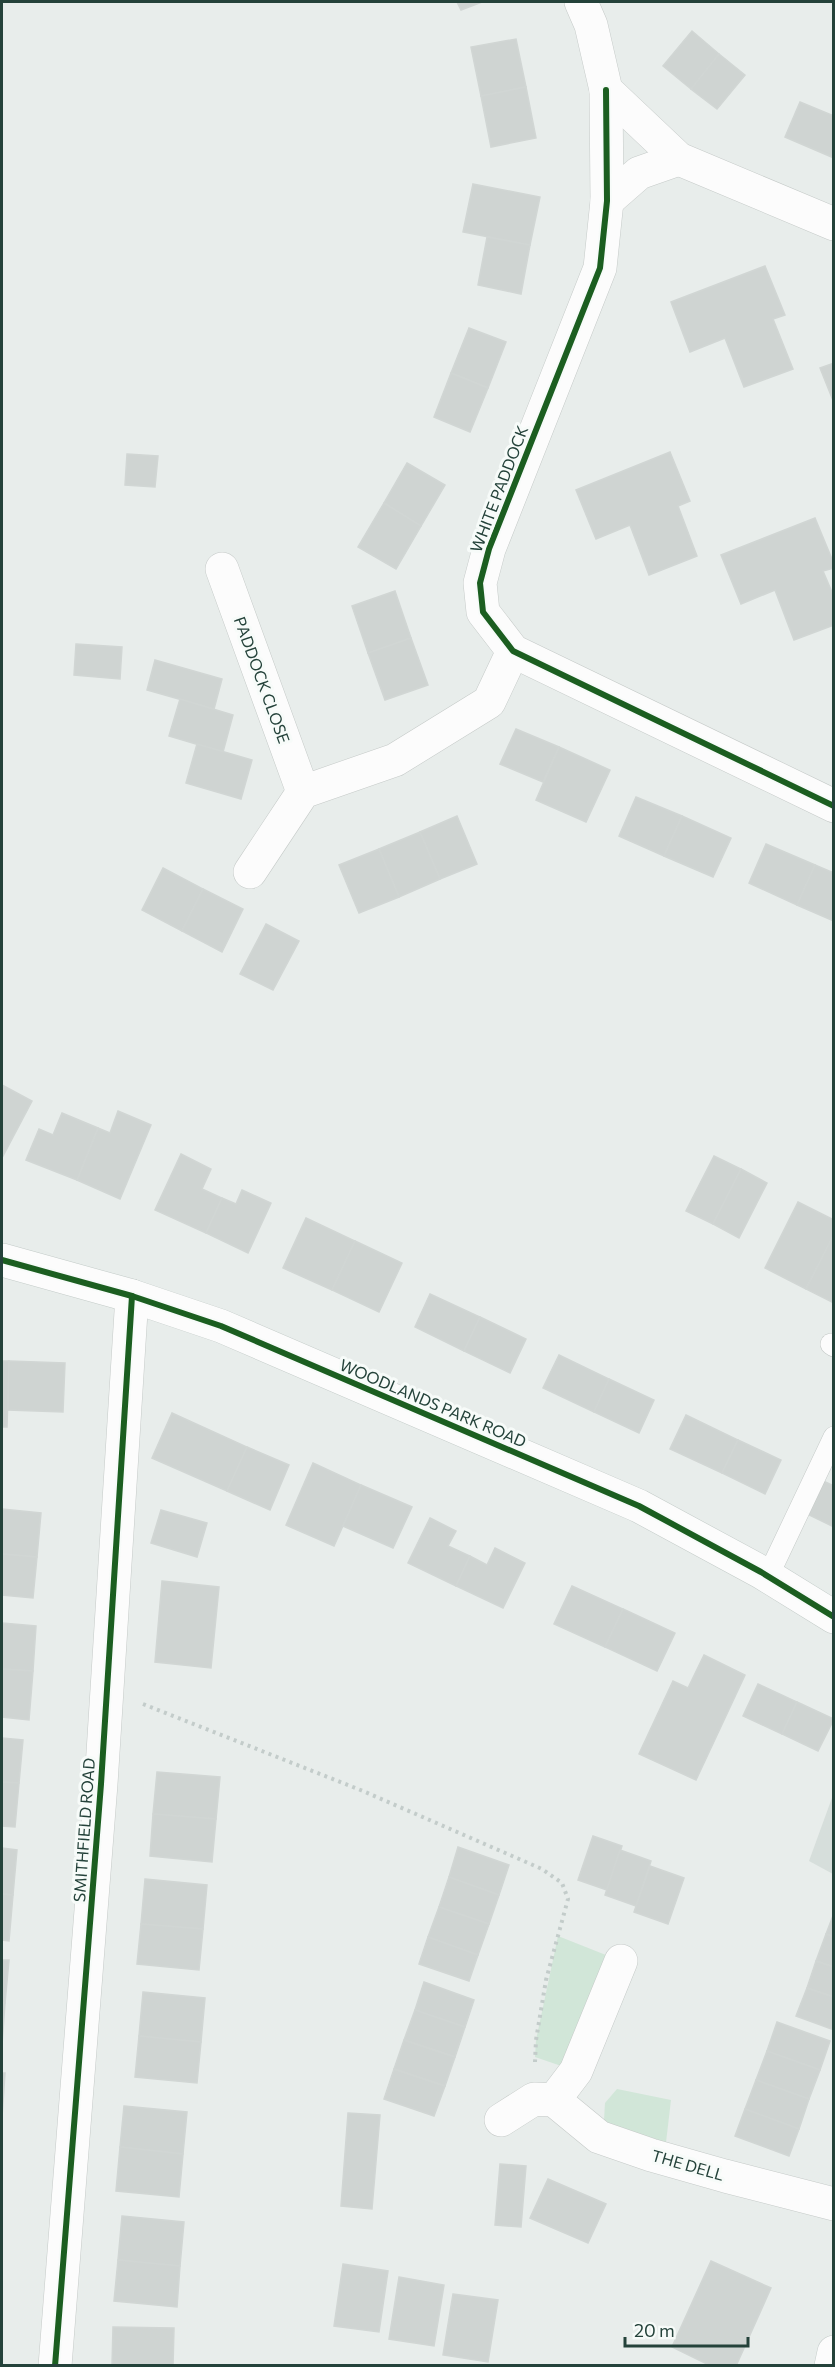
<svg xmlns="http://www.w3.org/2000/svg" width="835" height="2367" font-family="Commissioner,sans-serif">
<rect width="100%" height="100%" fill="#e8edeb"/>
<path fill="#d6dedb" d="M 833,1795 L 834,1874 L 833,1874 L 809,1861 Z"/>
<g fill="#d1e6d8">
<path d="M 558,1936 L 621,1961 L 576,2071 L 535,2057 L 536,2040 Z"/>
<path d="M 617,2089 L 671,2100 L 665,2151 L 623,2138 L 604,2120 L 605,2103 Z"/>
</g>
<g fill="#cfd4d2" stroke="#d1d6d4" stroke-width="1.5">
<path d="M 457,2 L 482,2 L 461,10 Z"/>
<path d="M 692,31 L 719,54 L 691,89 L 663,66 Z"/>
<path d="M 516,39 L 526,87 L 481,96 L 471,47 Z"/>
<path d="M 719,54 L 745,75 L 717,109 L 691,89 Z"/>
<path d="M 526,87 L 536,138 L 491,147 L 481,96 Z"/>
<path d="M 800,102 L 834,116 L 834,158 L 785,137 Z"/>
<path d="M 473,184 L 540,197 L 530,245 L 463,232 Z"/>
<path d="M 487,237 L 530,245 L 521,294 L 478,285 Z"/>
<path d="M 765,266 L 785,315 L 773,319 L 793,369 L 744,387 L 725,338 L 690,352 L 671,302 Z"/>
<path d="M 469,328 L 506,342 L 488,388 L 451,373 Z"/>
<path d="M 834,363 L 834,403 L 820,368 Z"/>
<path d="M 451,373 L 488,388 L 470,432 L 434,417 Z"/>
<path d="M 670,452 L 690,501 L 678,506 L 697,556 L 649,575 L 630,525 L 596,539 L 576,490 Z"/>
<path d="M 127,454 L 158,456 L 155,487 L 125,485 Z"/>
<path d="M 407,463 L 445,485 L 421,526 L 384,503 Z"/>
<path d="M 384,503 L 421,526 L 396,569 L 358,547 Z"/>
<path d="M 815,518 L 834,564 L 834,568 L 823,571 L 834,597 L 834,625 L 794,640 L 775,590 L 741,604 L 721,555 Z"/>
<path d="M 395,591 L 411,638 L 368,653 L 352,606 Z"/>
<path d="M 411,638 L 428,685 L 385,700 L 368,653 Z"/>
<path d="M 76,644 L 122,647 L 120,679 L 74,675 Z"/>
<path d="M 155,660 L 222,679 L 214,709 L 147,690 Z"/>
<path d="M 180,699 L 233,715 L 223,752 L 169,736 Z"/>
<path d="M 516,729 L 559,747 L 543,782 L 500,764 Z"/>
<path d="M 197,744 L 252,760 L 241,799 L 186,783 Z"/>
<path d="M 559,747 L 610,770 L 586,822 L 536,800 Z"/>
<path d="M 636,797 L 682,816 L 664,856 L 619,836 Z"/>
<path d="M 457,816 L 477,864 L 440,879 L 420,832 Z"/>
<path d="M 682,816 L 731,838 L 713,877 L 664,856 Z"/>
<path d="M 420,832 L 440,879 L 399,897 L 379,849 Z"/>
<path d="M 766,844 L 815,865 L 797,905 L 749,883 Z"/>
<path d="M 379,849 L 399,897 L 359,913 L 339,865 Z"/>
<path d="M 815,865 L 834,873 L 834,921 L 797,905 Z"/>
<path d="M 163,868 L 203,889 L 182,931 L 142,910 Z"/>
<path d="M 203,889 L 243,909 L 222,952 L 182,931 Z"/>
<path d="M 266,924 L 299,941 L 273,990 L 240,974 Z"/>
<path d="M 2,1085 L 32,1101 L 3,1156 L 2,1155 Z"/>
<path d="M 118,1111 L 151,1125 L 120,1199 L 77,1180 L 98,1128 L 110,1133 Z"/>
<path d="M 62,1113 L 98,1128 L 77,1180 L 26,1160 L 39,1129 L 53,1135 Z"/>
<path d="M 181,1154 L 211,1169 L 202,1189 L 222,1198 L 206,1233 L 155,1210 Z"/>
<path d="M 714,1156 L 741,1169 L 713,1224 L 686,1211 Z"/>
<path d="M 741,1169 L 767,1183 L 739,1238 L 713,1224 Z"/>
<path d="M 242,1190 L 271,1203 L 248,1253 L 206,1233 L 222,1198 L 236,1204 Z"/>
<path d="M 798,1202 L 834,1220 L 834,1234 L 806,1289 L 765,1268 Z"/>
<path d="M 306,1218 L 355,1241 L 332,1290 L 283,1268 Z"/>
<path d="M 834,1234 L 834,1303 L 806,1289 Z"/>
<path d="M 355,1241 L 402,1263 L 379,1312 L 332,1290 Z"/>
<path d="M 430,1294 L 480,1317 L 464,1351 L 415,1327 Z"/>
<path d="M 480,1317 L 526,1339 L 510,1373 L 464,1351 Z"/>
<path d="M 559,1355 L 609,1379 L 594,1412 L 543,1388 Z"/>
<path d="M 2,1361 L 9,1361 L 7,1427 L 2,1427 Z"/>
<path d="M 9,1361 L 65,1363 L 63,1412 L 8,1410 Z"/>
<path d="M 609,1379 L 654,1400 L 639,1433 L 594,1412 Z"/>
<path d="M 172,1413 L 247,1447 L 227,1491 L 152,1458 Z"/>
<path d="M 686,1415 L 738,1440 L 722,1473 L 670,1449 Z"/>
<path d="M 738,1440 L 781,1460 L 765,1494 L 722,1473 Z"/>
<path d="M 247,1447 L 289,1465 L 270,1510 L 227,1491 Z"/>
<path d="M 313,1463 L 361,1485 L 334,1546 L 286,1525 Z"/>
<path d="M 819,1479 L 834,1486 L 834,1527 L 803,1512 Z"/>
<path d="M 361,1485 L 412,1507 L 393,1548 L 343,1526 Z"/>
<path d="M 2,1509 L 41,1513 L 37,1557 L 2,1554 Z"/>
<path d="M 161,1510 L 207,1523 L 197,1557 L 151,1543 Z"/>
<path d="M 430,1518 L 456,1531 L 448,1546 L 470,1556 L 456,1586 L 408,1563 Z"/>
<path d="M 495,1548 L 525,1563 L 503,1608 L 456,1586 L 470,1556 L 487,1565 Z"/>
<path d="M 2,1554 L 37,1557 L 33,1598 L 2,1595 Z"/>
<path d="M 162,1581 L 219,1587 L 211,1668 L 155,1662 Z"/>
<path d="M 572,1586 L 623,1609 L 605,1647 L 554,1624 Z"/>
<path d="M 623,1609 L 675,1633 L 657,1671 L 605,1647 Z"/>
<path d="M 2,1623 L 36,1626 L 33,1671 L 2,1669 Z"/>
<path d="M 704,1655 L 745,1675 L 696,1780 L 639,1754 L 673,1681 L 688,1688 Z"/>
<path d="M 2,1669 L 33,1671 L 29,1720 L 2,1717 Z"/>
<path d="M 758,1684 L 797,1702 L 782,1734 L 743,1716 Z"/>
<path d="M 797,1702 L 834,1719 L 818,1751 L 782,1734 Z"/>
<path d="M 2,1738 L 23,1740 L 19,1783 L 2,1782 Z"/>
<path d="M 157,1772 L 220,1777 L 216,1819 L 153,1814 Z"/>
<path d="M 2,1782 L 19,1783 L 15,1827 L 2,1826 Z"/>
<path d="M 153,1814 L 216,1819 L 212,1862 L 150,1856 Z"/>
<path d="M 593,1836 L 622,1846 L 607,1890 L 578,1880 Z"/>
<path d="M 458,1847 L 509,1865 L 499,1895 L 449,1877 Z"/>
<path d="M 2,1848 L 17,1850 L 13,1895 L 2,1894 Z"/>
<path d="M 620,1850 L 651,1861 L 636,1906 L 605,1895 Z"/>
<path d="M 650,1866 L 684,1878 L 668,1924 L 634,1912 Z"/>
<path d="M 449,1877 L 499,1895 L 489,1924 L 439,1907 Z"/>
<path d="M 145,1879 L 207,1885 L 203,1929 L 141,1924 Z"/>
<path d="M 2,1894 L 13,1895 L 9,1941 L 2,1940 Z"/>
<path d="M 439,1907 L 489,1924 L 478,1955 L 428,1937 Z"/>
<path d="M 834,1913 L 834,1937 L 826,1934 Z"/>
<path d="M 141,1924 L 203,1929 L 199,1970 L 137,1964 Z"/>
<path d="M 826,1934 L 834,1937 L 834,1967 L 816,1961 Z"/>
<path d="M 428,1937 L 478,1955 L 469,1981 L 419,1964 Z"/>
<path d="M 2,1960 L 9,1960 L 5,2003 L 2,2003 Z"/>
<path d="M 816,1961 L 834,1967 L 834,1997 L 807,1988 Z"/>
<path d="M 424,1982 L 474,2000 L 465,2027 L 415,2010 Z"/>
<path d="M 807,1988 L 834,1997 L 834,2030 L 796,2016 Z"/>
<path d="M 143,1992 L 205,1998 L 201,2042 L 139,2036 Z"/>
<path d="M 2,2003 L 5,2003 L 2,2045 Z"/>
<path d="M 415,2010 L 465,2027 L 455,2057 L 404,2040 Z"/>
<path d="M 777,2022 L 830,2041 L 820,2070 L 767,2051 Z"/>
<path d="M 139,2036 L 201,2042 L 197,2083 L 135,2077 Z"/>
<path d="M 404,2040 L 455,2057 L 445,2086 L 394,2069 Z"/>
<path d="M 767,2051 L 820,2070 L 809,2099 L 756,2080 Z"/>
<path d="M 394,2069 L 445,2086 L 434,2116 L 384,2099 Z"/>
<path d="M 2,2073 L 5,2073 L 2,2117 Z"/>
<path d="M 756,2080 L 809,2099 L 799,2129 L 745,2109 Z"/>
<path d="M 124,2106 L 187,2112 L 183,2154 L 120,2147 Z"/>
<path d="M 745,2109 L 799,2129 L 789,2156 L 735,2136 Z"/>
<path d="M 348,2113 L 380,2115 L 372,2209 L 341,2206 Z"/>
<path d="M 120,2147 L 183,2154 L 179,2197 L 116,2191 Z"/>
<path d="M 500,2164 L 526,2166 L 521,2227 L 495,2225 Z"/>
<path d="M 548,2179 L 606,2204 L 588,2243 L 530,2218 Z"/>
<path d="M 122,2216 L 184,2222 L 180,2266 L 118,2260 Z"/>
<path d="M 118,2260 L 180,2266 L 177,2307 L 114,2301 Z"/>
<path d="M 711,2261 L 771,2288 L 736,2366 L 711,2366 L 672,2347 Z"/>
<path d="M 343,2264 L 388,2271 L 379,2332 L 334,2326 Z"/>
<path d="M 399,2277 L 444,2285 L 434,2346 L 389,2339 Z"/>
<path d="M 453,2294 L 498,2300 L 488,2362 L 443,2355 Z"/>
<path d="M 113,2327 L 174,2328 L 173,2366 L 112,2366 Z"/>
</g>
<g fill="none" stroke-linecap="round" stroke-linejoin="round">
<g stroke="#c5cac8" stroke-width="22">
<g id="lane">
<path d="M 831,1344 L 834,1346"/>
<path d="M 768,1576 L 834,1437"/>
</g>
</g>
<g stroke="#c5cac8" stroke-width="34">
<g id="street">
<path d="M 581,2 L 591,25 L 606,90 L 679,159 L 834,224"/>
<path d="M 606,90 L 607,201 L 600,268 L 489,549 L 480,583 L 483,612 L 513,651 L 834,806"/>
<path d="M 607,201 L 639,173 L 679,159"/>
<path d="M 222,569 L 303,792"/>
<path d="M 250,872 L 303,792 L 395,760 L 489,702 L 513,651"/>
<path d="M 621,1961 L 576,2071 L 554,2100 L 599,2137 L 651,2155 L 725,2176 L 834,2204"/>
<path d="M 501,2120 L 534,2099 L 554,2100"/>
<path d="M 55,2366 L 101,1784 L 132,1296"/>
</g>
</g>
<g stroke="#c3cbc8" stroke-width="34">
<g id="secondary">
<path d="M 2,1260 L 132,1296 L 221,1326 L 639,1506 L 761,1572 L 834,1617"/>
<path d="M 831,2366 L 834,2352"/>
</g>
</g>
<path stroke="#c3ccca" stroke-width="4" stroke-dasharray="3 4.5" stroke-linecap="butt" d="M 143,1704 L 363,1791 L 542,1869 L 562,1883 L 568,1899 L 546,1980 L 536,2040 L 535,2062"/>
<use href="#lane" stroke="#fcfcfc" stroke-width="21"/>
<use href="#street" stroke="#fcfcfc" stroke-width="33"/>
<use href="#secondary" stroke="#fcfcfc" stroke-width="33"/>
<g stroke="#f7fbf9" stroke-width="10">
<g id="cycleway">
<path d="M 606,90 L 607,201 L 600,268 L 489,549 L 480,583 L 483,612 L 513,651 L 834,806"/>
<path d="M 2,1260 L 132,1296 L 221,1326 L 639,1506 L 761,1572 L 834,1617"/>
<path d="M 55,2366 L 101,1784 L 132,1296"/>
</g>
</g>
<use href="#cycleway" stroke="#1b5e20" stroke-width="6"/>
</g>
<g text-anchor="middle" stroke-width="6" stroke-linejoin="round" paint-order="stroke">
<g font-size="16" fill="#24423a" stroke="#f7fbf9">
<text transform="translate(499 489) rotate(-69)" y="6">WHITE PADDOCK</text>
<text transform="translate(262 680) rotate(70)" y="6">PADDOCK CLOSE</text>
<text transform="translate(433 1403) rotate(23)" y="6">WOODLANDS PARK ROAD</text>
<text transform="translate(84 1830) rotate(-86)" y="6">SMITHFIELD ROAD</text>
<text transform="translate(688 2165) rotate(16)" y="6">THE DELL</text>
</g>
</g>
<rect width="835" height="2367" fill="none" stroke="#24423a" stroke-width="6"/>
<path d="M625 2337v9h123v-9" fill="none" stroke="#24423a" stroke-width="3"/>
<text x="634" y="2337" font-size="18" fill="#24423a" stroke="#f7fbf9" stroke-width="4.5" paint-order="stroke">20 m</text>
</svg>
